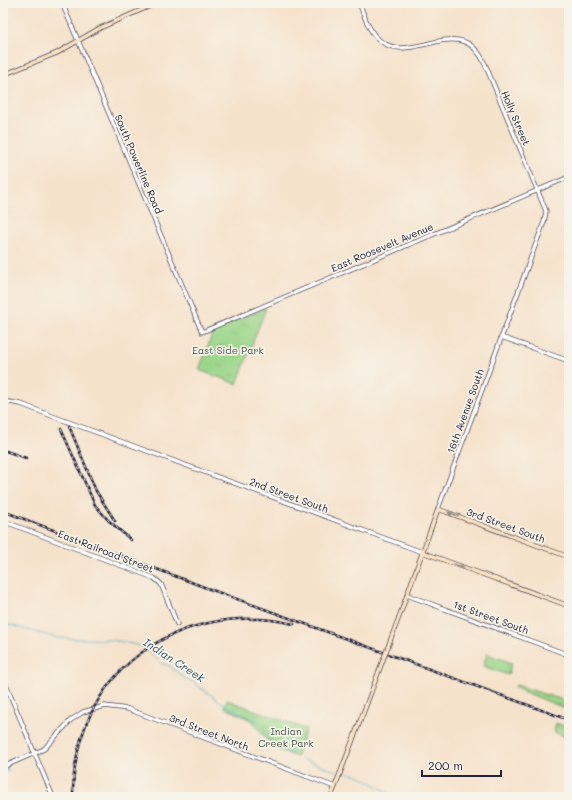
<svg xmlns="http://www.w3.org/2000/svg" width="572" height="800" font-family="Mali,sans-serif">
<defs>
<pattern id="grass-tufts" width="24" height="20" patternUnits="userSpaceOnUse"><rect width="24" height="20" fill="#9ad588"/><path d="M3 7l-1-3M5 7V3M7 7l1-3M15 17l-1-3M17 17v-4M19 17l1-3" fill="none" stroke="#84b776"/></pattern>
</defs>
<rect width="100%" height="100%" fill="#f7f3e8"/>
<filter id="ink" filterUnits="userSpaceOnUse"><feTurbulence type="fractalNoise" baseFrequency=".025" numOctaves="2"/><feDisplacementMap in="SourceGraphic" scale="8" xChannelSelector="R" yChannelSelector="G"/><feConvolveMatrix kernelMatrix="1 2 1 2 8 2 1 2 1" color-interpolation-filters="sRGB"/></filter>
<filter id="wash" filterUnits="userSpaceOnUse"><feTurbulence type="fractalNoise" baseFrequency=".012" numOctaves="4" result="noise"/><feDisplacementMap in="SourceGraphic" scale="16" xChannelSelector="R" yChannelSelector="G"/><feGaussianBlur stdDeviation="0.9" result="paint"/><feColorMatrix in="noise" values="0 0 0 0 0 0 0 0 0 0 0 0 0 0 0 0 0 1.4 0 .05"/><feComposite in="paint" operator="in"/></filter>
<g filter="url(#wash)">
<rect width="100%" height="100%" fill="#f5e2cb"/>
<g fill="url(#grass-tufts)" stroke="#5e7c62">
<path d="M 266,308 L 237,384 L 199,370 L 214,329 Z"/>
<path d="M 487,654 L 512,663 L 508,675 L 483,666 Z"/>
<path d="M 516,685 L 569,702 L 569,710 L 515,688 Z"/>
<path d="M 227,700 L 306,729 L 296,757 L 277,749 L 268,742 L 253,721 L 224,707 Z"/>
<path d="M 556,723 L 569,728 L 569,738 L 554,732 Z"/>
</g>
<g fill="none" stroke-linecap="round" stroke-linejoin="round">
<g stroke="#44a9c4" stroke-width="1">
<path d="M 3,623 L 57,638 L 112,640 L 142,646 L 162,664 L 168,665 L 187,680 L 194,682 L 199,687 L 230,708 L 261,723 L 271,741 L 278,747 L 292,754"/>
<path d="M 302,759 L 336,771"/>
<path d="M 348,773 L 360,776 L 396,797"/>
</g>
<path stroke="#44a9c4" stroke-width="3" d="M 6,768 L 7,770"/>
</g>
</g>
<g filter="url(#ink)">
<g fill="none" stroke-linecap="round" stroke-linejoin="round">
<g stroke="#423f51" stroke-width="5">
<g id="tertiary">
<path d="M 62,3 L 202,332 L 569,177"/>
<path d="M 359,3 C 364,14 367,27 375,36 C 408,73 459,7 485,64 L 546,211 L 544,222 L 438,509"/>
<path d="M 501,337 L 569,361"/>
<path d="M 3,401 L 21,404 L 52,416 L 422,552"/>
<path d="M 3,521 L 154,578 L 161,584 L 177,624"/>
<path d="M 407,595 L 569,655"/>
<path d="M 3,678 L 53,797"/>
<path d="M 3,767 L 44,749 L 71,720 L 83,712 L 105,706 L 128,709 L 335,787"/>
</g>
</g>
<g stroke="#423f51" stroke-width="5">
<g id="secondary">
<path d="M 3,75 L 57,53 L 100,28 L 157,3"/>
<path d="M 422,552 L 569,606"/>
<path d="M 399,617 L 438,509 L 569,557"/>
<path d="M 331,797 L 367,703"/>
</g>
</g>
<use href="#tertiary" stroke="#fff" stroke-width="3.5"/>
<use href="#secondary" stroke="#fce5c4" stroke-width="3.5"/>
<g stroke="#22223b" stroke-width="2.5">
<g id="rail">
<path d="M 69,426 L 96,491 L 115,521"/>
<path d="M 61,429 L 95,505 L 108,520 L 131,540"/>
<path d="M 3,450 L 26,458"/>
<path d="M 3,511 L 204,587 L 569,720"/>
<path d="M 73,797 C 72,674 176,598 294,624"/>
</g>
</g>
<use href="#rail" stroke="#f7f3e8" stroke-width="1" stroke-dasharray="3" stroke-linecap="butt"/>
<g stroke="#423f51" stroke-width="5" stroke-linecap="butt">
<path id="secondary-bridge" d="M 367,703 L 399,617"/>
</g>
<use href="#secondary-bridge" stroke="#fce5c4" stroke-width="3.5"/>
</g>
<defs><path id="oneway-solid" d="M-6-.8H1V-3.2L6.5 0L1 3.2V.8H-6Z"/></defs>
<g fill="#9a8d86">
<use href="#oneway-solid" transform="translate(453 514) rotate(-160)"/>
<use href="#oneway-solid" transform="translate(459 566) rotate(20)"/>
</g>
</g>
<g text-anchor="middle" stroke-width="3.5" stroke-linejoin="round" paint-order="stroke">
<g font-size="10" fill="#22223b" stroke="#f7f3e8">
<text transform="translate(516 118) rotate(67)" y="4">Holly Street</text>
<text transform="translate(139 164) rotate(67)" y="4">South Powerline Road</text>
<text transform="translate(382 247) rotate(-23)" y="4">East Roosevelt Avenue</text>
<text transform="translate(465 411) rotate(-70)" y="4">16th Avenue South</text>
<text transform="translate(289 495) rotate(20)" y="4">2nd Street South</text>
<text transform="translate(506 525) rotate(20)" y="4">3rd Street South</text>
<text transform="translate(106 551) rotate(21)" y="4">East Railroad Street</text>
<text transform="translate(491 617) rotate(20)" y="4">1st Street South</text>
<text transform="translate(209 732) rotate(21)" y="4">3rd Street North</text>
</g>
<g font-size="10" fill="#465852" stroke="#f7f3e8">
<text x="228" y="354">East Side Park</text>
<text x="286" y="735">Indian<tspan x="286" dy="12">Creek Park</tspan></text>
</g>
<g font-size="11" font-style="italic" fill="#305872" stroke="#f7f3e8">
<text transform="translate(174 660) rotate(33)" y="4">Indian Creek</text>
</g>
</g>
<rect width="572" height="800" fill="none" stroke="#f7f3e8" stroke-width="16"/>
<path d="M422 770v6h79v-6" fill="none" stroke="#22223b" stroke-width="2"/>
<text x="428" y="770" font-size="12" fill="#22223b" stroke="#f7f3e8" stroke-width="3" paint-order="stroke">200 m</text>
</svg>
